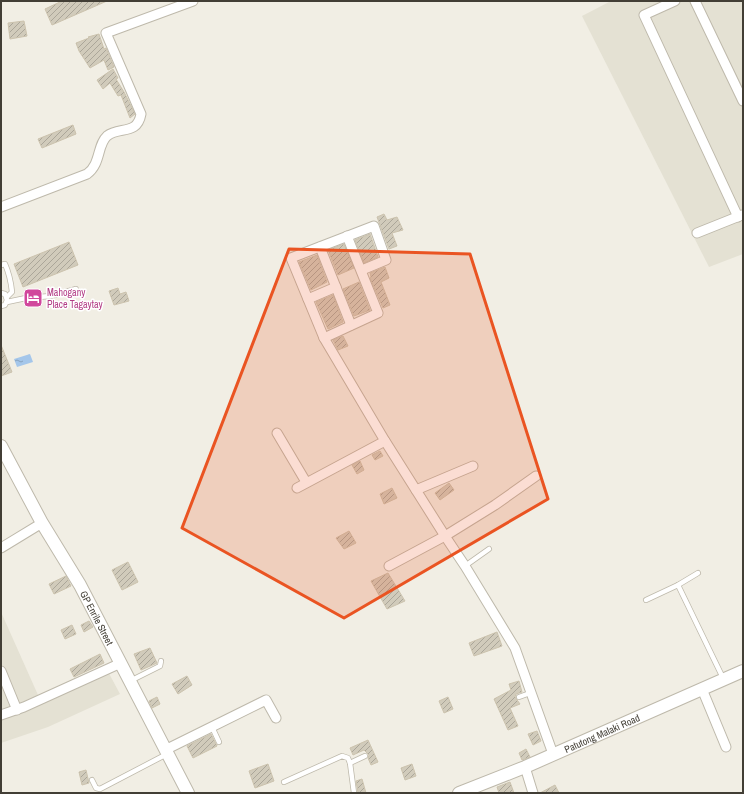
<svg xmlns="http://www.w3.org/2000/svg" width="744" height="794" font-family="'Archivo Narrow',sans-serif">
<defs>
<pattern id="water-ripples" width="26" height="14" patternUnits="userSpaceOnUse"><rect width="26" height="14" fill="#a4c6ea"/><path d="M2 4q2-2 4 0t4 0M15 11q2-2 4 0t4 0" fill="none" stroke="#87a2be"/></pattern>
<pattern id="building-hatch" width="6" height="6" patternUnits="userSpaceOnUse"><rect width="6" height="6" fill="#d1cbbb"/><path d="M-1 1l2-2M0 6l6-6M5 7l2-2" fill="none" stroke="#aba699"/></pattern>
</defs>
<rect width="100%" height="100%" fill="#f1eee4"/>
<g fill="#e4e1d3">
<path d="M 611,1 L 743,1 L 743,254 L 709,267 L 582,16 Z"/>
<path d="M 1,612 L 38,695 L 105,666 L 120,694 L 48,727 L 1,743 Z"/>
</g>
<path fill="url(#water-ripples)" d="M 30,354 L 33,362 L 17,367 L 14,359 Z"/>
<g fill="url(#building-hatch)" stroke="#ccc3ae">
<path d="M 62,1 L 107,1 L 52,25 L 45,9 Z"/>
<path d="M 24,21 L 27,36 L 10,39 L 8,23 Z"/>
<path d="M 99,34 L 104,49 L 106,48 L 114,67 L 108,70 L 104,60 L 90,68 L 79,51 L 76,43 L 89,38 L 88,37 Z"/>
<path d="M 113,69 L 118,78 L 116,79 L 124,92 L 135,114 L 130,118 L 121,95 L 118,96 L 110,83 L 103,89 L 97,80 Z"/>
<path d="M 73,125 L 76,134 L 42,148 L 38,139 Z"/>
<path d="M 384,214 L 387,220 L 397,217 L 403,230 L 392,233 L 397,246 L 389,249 L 377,217 Z"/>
<path d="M 370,234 L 378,257 L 364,263 L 355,240 Z"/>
<path d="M 69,242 L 78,265 L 23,287 L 14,264 Z"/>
<path d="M 344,244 L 354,268 L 338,275 L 328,250 Z"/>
<path d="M 317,255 L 327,282 L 311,290 L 299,262 Z"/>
<path d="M 385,267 L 389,278 L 381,282 L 390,305 L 383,308 L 370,278 L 371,277 L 370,273 Z"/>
<path d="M 359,282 L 370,310 L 354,316 L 343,289 Z"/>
<path d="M 118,288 L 120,294 L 126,292 L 129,301 L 114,305 L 109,291 Z"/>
<path d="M 333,295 L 343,322 L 328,329 L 316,302 Z"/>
<path d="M 343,336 L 348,346 L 338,350 L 333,340 Z"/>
<path d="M 1,345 L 12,372 L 1,376 Z"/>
<path d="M 380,451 L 383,456 L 375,460 L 372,455 Z"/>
<path d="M 360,461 L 364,470 L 357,474 L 352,465 Z"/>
<path d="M 449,483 L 454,490 L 440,500 L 435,493 Z"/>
<path d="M 392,488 L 397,498 L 384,504 L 380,494 Z"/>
<path d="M 349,531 L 356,543 L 344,549 L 336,538 Z"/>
<path d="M 128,562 L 138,582 L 122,590 L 112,570 Z"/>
<path d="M 388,573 L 405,601 L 387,609 L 371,581 Z"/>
<path d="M 66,576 L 71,586 L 54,594 L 49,584 Z"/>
<path d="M 89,621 L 93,627 L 84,632 L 81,625 Z"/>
<path d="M 72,625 L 76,634 L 65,639 L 61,630 Z"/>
<path d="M 497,632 L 502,646 L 474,656 L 469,643 Z"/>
<path d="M 150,648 L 157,663 L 141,670 L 134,654 Z"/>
<path d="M 100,654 L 104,663 L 74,677 L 70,669 Z"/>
<path d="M 187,676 L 192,685 L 178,694 L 172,684 Z"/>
<path d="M 519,681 L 522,692 L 516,694 L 515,697 L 520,704 L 510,708 L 518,726 L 508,730 L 494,699 L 511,690 L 509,684 Z"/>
<path d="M 157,697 L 160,704 L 152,708 L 149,701 Z"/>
<path d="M 448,697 L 453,709 L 444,713 L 439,701 Z"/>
<path d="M 537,731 L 541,741 L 533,745 L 528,734 Z"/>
<path d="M 211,734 L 217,746 L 193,758 L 187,746 Z"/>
<path d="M 368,740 L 378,762 L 371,765 L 368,758 L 369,755 L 364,750 L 353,755 L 350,748 Z"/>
<path d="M 526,749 L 530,757 L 522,760 L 519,753 Z"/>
<path d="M 268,764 L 274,781 L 255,788 L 249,771 Z"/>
<path d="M 412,764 L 416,776 L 405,780 L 401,768 Z"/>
<path d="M 86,770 L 89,783 L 82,785 L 79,772 Z"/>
<path d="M 362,779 L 366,793 L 358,793 L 356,781 Z"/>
<path d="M 510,782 L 514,793 L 499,793 L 497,787 Z"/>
<path d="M 555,785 L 559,793 L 540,793 Z"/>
</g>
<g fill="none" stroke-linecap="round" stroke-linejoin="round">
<g stroke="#beb9ab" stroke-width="6">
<g id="service">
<path d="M 1,265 L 5,264 C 9,273 11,282 12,292 L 7,297"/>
<path d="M 1,293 L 5,294 L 7,300 L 5,305 L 1,306"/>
<path d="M 7,302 L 26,298 L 51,296 L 76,289"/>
<path d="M 465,566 L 489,549"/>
<path d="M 678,585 L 723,678"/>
<path d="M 646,600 L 678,585 L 698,573"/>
<path d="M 130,681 L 160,666 L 161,661"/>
<path d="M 519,697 L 530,693"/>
<path d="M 212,727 L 219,742"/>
<path d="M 350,763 L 365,756"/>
<path d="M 92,780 L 96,788 L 100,789 L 167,754"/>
<path d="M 284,782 L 342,756 L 348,758 L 350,763 L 354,793"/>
</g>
</g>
<g stroke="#beb9ab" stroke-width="11">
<g id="minor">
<path d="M 675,1 L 644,15 L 738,217"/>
<path d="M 695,1 L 743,101"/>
<path d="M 1,207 L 87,174 C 101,164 97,145 107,136 C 119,126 137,136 141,114 L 106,33 L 193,1"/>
<path d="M 697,233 L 742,215"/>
<path d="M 347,236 L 378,313 L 324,338 L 385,441 L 445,536 L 465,566 L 515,648 L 553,754"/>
<path d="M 320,247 L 351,325"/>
<path d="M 308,299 L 336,287"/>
<path d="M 324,338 L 291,258 L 374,226 L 386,260 L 362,270"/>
<path d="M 277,433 L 306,482"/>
<path d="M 297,488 L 385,441"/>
<path d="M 416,490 L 473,466"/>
<path d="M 1,548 L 42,523"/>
<path d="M 389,566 L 445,536 L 495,505 L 536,476"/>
<path d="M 1,671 L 17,710"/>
<path d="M 702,689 L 726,747"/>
<path d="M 1,715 L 24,707 L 121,663"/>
<path d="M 165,750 L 266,700 L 276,718"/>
<path d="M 525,767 L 533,793"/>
</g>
</g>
<g stroke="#beb9ab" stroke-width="14">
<g id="tertiary">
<path id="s1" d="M 1,446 L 42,523 L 80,585 L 188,793"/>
<path id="s2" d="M 459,793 L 525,767 L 743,671"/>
</g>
</g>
<use href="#service" stroke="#fff" stroke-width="4.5"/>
<use href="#minor" stroke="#fff" stroke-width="9"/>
<use href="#tertiary" stroke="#fff" stroke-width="12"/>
</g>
<path fill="#ea5422" fill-opacity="0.2" stroke="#ea5422" stroke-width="3" stroke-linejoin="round" d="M 289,249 L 470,254 L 548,499 L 344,618 L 182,528 Z"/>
<defs>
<g id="hotel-square" transform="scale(1)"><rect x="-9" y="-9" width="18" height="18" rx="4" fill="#d1479c" stroke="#fff"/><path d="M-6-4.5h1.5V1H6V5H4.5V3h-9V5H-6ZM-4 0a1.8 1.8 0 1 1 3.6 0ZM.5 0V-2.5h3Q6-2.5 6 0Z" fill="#fff"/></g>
</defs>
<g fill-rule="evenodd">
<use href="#hotel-square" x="33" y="298"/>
</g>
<g text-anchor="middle" stroke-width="3" stroke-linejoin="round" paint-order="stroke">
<g font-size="10" fill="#b23c85" stroke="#fff" text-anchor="start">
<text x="47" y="296">Mahogany<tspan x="47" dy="12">Place Tagaytay</tspan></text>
</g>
<g font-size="10" fill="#423e35" stroke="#fff">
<text dy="4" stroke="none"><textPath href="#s1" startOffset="197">GP Enrile Street</textPath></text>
<text dy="4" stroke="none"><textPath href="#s2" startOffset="155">Patutong Malaki Road</textPath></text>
</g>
</g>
<rect width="744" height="794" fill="none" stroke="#423e35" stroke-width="4"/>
</svg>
